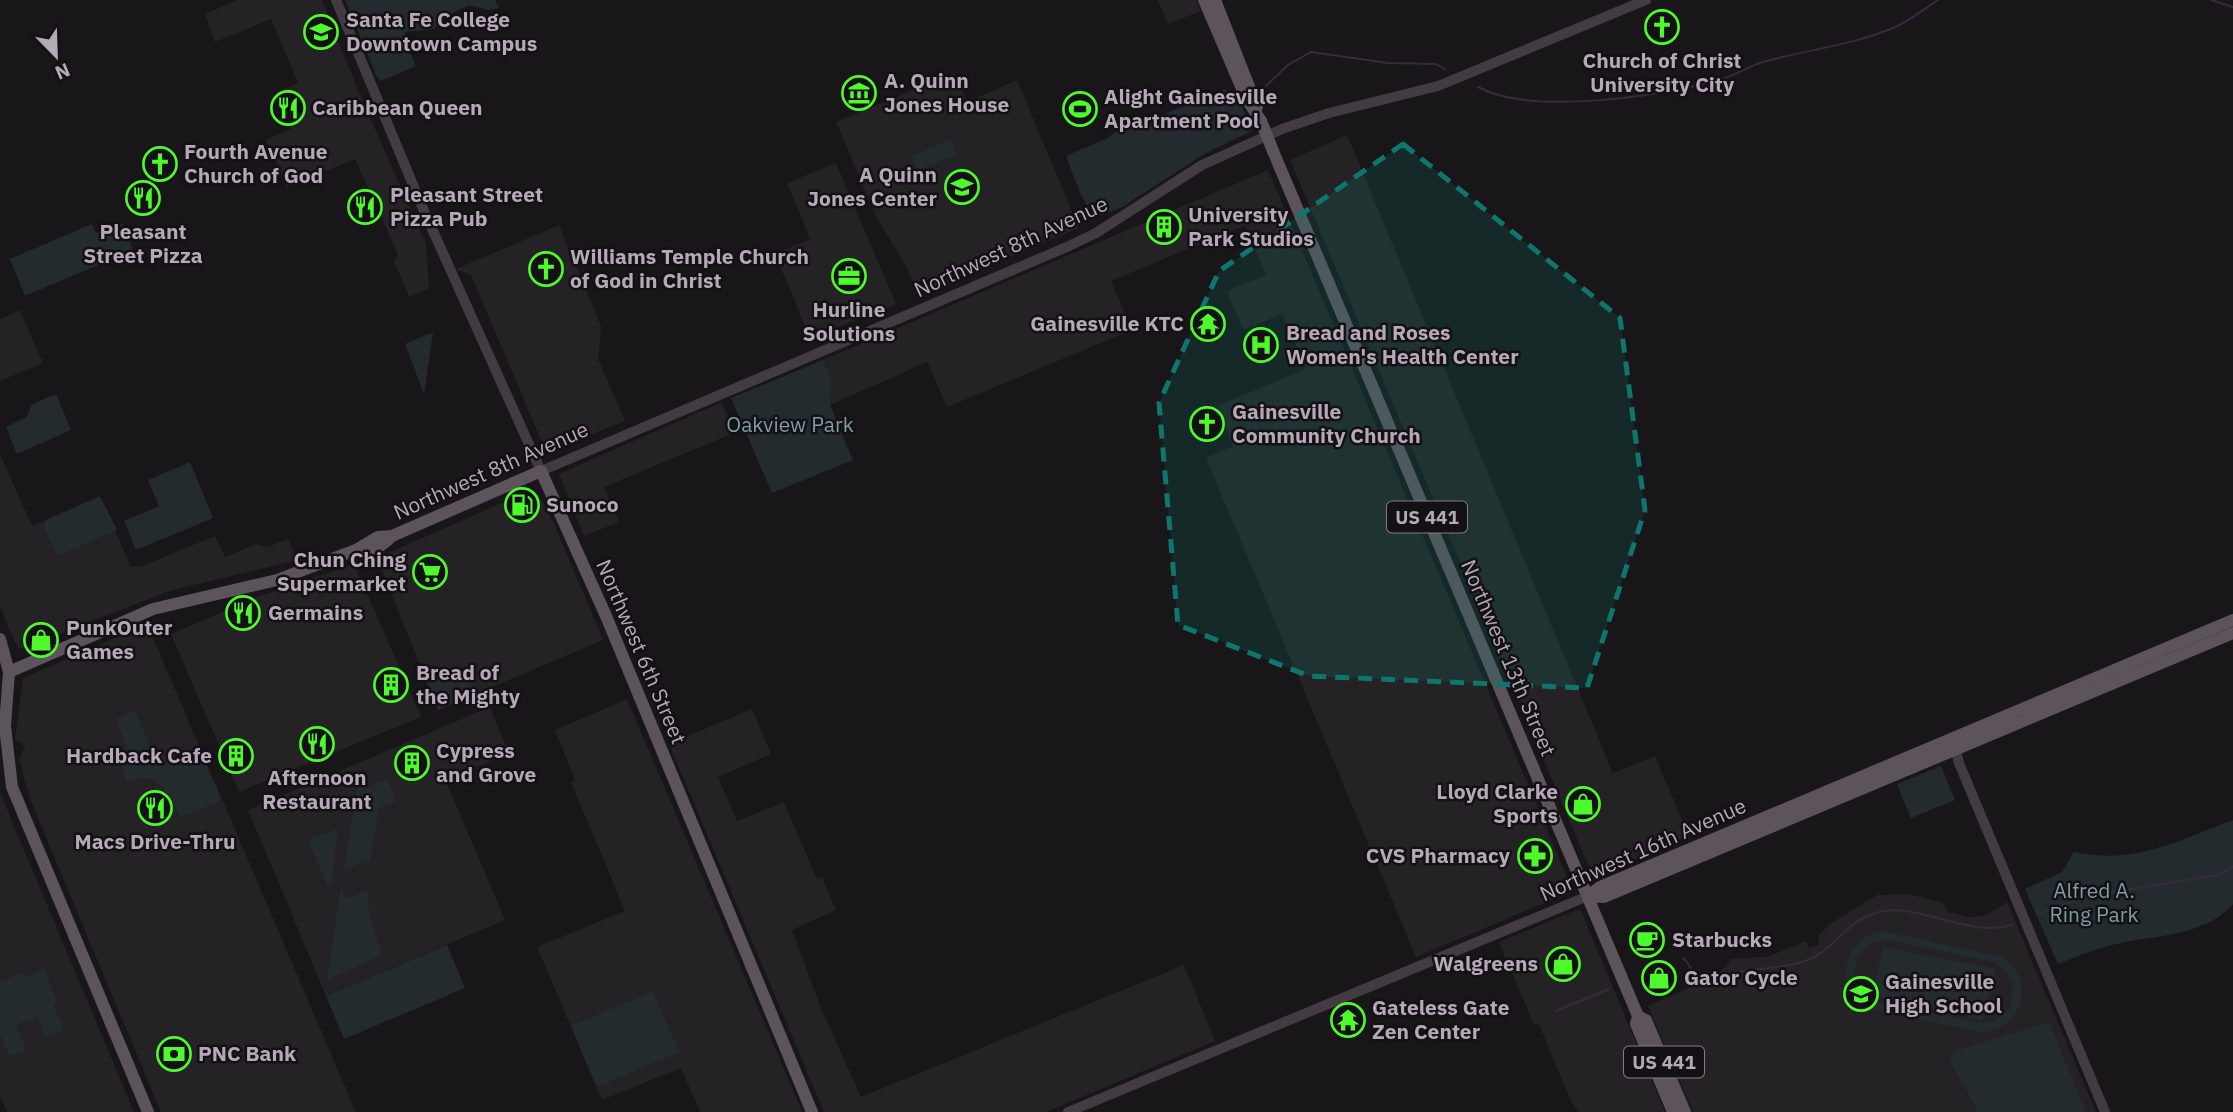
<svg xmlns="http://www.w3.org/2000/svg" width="2233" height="1112" font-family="'IBM Plex Sans',sans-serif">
<rect width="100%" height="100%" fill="#181618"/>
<g fill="#252225">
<path d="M 237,0 L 322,0 L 362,100 L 426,243 L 429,289 L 409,297 L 394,261 L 398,255 L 355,159 L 287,187 L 266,140 L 291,129 L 276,92 L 298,83 L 271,19 L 215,42 L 205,14 Z"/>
<path d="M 1158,0 L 1196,0 L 1201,11 L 1168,24 Z"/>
<path d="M 955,73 L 967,102 L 1017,80 L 1079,228 L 919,295 L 905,264 L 876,217 L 836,122 Z"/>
<path d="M 1347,135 L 1613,773 L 1655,756 L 1689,836 L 1595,876 L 1592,874 L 1290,160 Z"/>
<path d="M 836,163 L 896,304 L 810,338 L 775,254 L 810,239 L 787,183 Z"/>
<path d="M 1268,170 L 1573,891 L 1416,957 L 1206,458 L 1233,446 L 1217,406 L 1306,369 L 1282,314 L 1243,330 L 1227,291 L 1266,275 L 1245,225 L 1111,281 L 1132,330 L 947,407 L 927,362 L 830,405 L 832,381 L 823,360 Z"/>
<path d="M 559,225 L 601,326 L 598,359 L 625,421 L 546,452 L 471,275 L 456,269 Z"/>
<path d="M 20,310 L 43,363 L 0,381 L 0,319 Z"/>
<path d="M 722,402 L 734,433 L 604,487 L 619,522 L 584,536 L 559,474 Z"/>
<path d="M 0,454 L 32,526 L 101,498 L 131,567 L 142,566 L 215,536 L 225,557 L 256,544 L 267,547 L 288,539 L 297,560 L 169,591 L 21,649 L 17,647 L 0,607 Z"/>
<path d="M 531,490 L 537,492 L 555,526 L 603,640 L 438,710 L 377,558 Z"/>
<path d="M 354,564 L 421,717 L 239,792 L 171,634 L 260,596 Z"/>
<path d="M 147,624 L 356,1112 L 161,1112 L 30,799 L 19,759 L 25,746 L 15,740 L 23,678 Z"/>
<path d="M 627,699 L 801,1109 L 802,1112 L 700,1112 L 681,1068 L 602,1100 L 537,947 L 625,911 L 571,782 L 575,780 L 555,730 Z"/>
<path d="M 490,707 L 509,753 L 446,781 L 505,920 L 326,996 L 248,810 Z"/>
<path d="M 752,709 L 771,754 L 718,777 L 737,821 L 784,802 L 817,879 L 822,877 L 836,910 L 792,930 L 821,1008 L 861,1097 L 1184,965 L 1215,1041 L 1046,1112 L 824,1112 L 669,744 Z"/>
<path d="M 0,791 L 11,819 L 134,1112 L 7,1112 L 0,1096 Z"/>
<path d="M 1907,894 L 1941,902 L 1948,912 L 1969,917 L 1985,916 L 2007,902 L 2096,1112 L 1693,1112 L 1648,1006 L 1715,976 L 1728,964 L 1730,959 L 1767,957 L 1806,941 L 1809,948 L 1818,945 L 1819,934 L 1833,922 L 1877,895 Z"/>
<path d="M 1577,910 L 1581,911 L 1665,1112 L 1580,1112 L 1571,1102 L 1539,1024 L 1534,1025 L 1499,942 Z"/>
</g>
<g fill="#242b2e" fill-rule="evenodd">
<path d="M 345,0 L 495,0 L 499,8 L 489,10 L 469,5 L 451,14 L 433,29 L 405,32 L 405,40 L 416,66 L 381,81 L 377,77 Z"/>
<path d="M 1226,89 L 1231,102 L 1239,100 L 1252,131 L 1206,153 L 1122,207 L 1099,216 L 1090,211 L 1081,195 L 1066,156 L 1108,138 L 1124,126 L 1147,121 Z"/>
<path d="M 951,139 L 957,154 L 918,170 L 912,156 Z"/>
<path d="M 122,223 L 133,250 L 25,296 L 10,259 L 92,224 L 96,233 Z"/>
<path d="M 433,332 L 424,394 L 405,344 Z"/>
<path d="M 823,360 L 832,381 L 830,405 L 853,460 L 772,493 L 731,398 Z"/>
<path d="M 56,394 L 71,430 L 17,454 L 6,427 L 27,417 L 31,405 Z"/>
<path d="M 190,462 L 213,518 L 136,550 L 124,521 L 159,506 L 148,480 Z"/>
<path d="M 100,496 L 117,530 L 57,556 L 44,527 L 46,520 Z"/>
<path d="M 464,668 L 475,694 L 438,710 L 427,683 Z"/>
<path d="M 135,710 L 158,766 L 165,767 L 200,752 L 220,797 L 219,802 L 180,817 C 168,793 157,767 126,783 L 120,756 L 126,745 L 116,719 Z"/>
<path d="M 1941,766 L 1955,800 L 1911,818 L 1897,784 Z"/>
<path d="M 360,773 L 366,788 L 387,779 L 396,801 L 379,808 L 370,859 L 344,870 Z"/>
<path d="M 2233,820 L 2233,904 C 2201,940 2147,934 2105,947 C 2089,951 2073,958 2058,964 L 2025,889 L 2062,872 L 2074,852 C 2136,865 2176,841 2233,820 Z"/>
<path d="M 338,828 L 331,886 L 328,887 L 308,840 Z"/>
<path d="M 341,885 L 346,899 L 368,890 L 369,914 L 382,955 L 327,980 Z"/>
<path d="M 1882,931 L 2003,957 C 2037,981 2022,1031 1980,1032 L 1847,1004 L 1849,995 L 1854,996 C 1837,969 1850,937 1882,931 ZM 1888,940 L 1994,962 L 2006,971 L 2013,984 L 2010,1008 L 1995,1021 L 1981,1023 L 1874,1001 L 1862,992 L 1855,979 C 1852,957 1865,941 1888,940 Z"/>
<path d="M 447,945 L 465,988 L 344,1039 L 326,996 Z"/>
<path d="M 1883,947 L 1996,969 L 1982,1020 L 1872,996 Z"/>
<path d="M 44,969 L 57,1002 L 53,1004 L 64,1030 L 46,1037 L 37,1016 L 16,1025 L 26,1050 L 9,1056 L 0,1034 L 0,982 L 23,973 L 26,977 Z"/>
<path d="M 653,991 L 679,1052 L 597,1087 L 571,1026 Z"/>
<path d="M 2049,1022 L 2086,1112 L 1978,1112 C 1970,1093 1956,1076 1950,1059 L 1955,1051 Z"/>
</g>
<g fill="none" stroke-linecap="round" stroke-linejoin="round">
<g stroke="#362b3d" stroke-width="2">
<path d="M 2211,0 L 2233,7"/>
<path d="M 1266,86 L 1288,65 L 1311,52 L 1388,63 L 1436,64 L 1445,69"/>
<path d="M 1478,87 C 1531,116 1661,96 1719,80 C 1735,76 1748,66 1763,62 C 1806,50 1852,45 1893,28 C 1908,22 1924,9 1938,0"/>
<path d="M 2041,913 L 2085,897 L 2217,875 L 2233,867"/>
<path d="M 1683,958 C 1691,963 1692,979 1703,981 C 1712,983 1725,976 1734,973 C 1759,967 1789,969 1812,958 C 1836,947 1846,923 1872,914 C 1916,898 1963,939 2013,925"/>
<path d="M 1556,1011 L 1609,989"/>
</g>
<g stroke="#423c42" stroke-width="10">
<path d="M 336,0 L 424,211 L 541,471 L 1069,246 L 1096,233 L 1202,165 L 1282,129 L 1329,113 L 1438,86 L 1646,0"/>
<path d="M 1954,744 L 1959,763 L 2105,1112"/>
<path d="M 1068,1112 L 1588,896"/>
</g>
<g stroke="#5c535d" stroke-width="12">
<path d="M 1204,0 L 1246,98 L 1261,121"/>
<path d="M 1215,0 L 1257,107"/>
<path d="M 1273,151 L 1638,1016 L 1636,1024 L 1673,1112"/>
<path d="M 358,549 C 373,552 381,547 392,536 L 541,471 L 606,616 L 812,1112"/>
<path d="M 0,639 L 9,672 L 5,726 L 12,787 L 148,1112"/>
<path d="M 9,672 L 153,609 L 277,580 L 358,549 L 378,537 L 392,536"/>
<path d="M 1588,896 L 1600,887 L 2233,620"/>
<path d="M 1588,896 L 1604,897 L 2233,633"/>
<path d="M 1638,1016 L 1646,1020 L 1685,1112"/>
</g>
<path stroke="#5c535d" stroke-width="12" d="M 1261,121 L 1273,151"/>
</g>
<path fill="#0f766e" fill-opacity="0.2" stroke="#0f766e" stroke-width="5" stroke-dasharray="14 9" stroke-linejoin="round" d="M 1403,144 L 1620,318 L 1645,510 L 1587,688 L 1309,676 L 1178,625 L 1159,403 L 1219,271 Z"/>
<defs>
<g id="church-ring" transform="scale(1.75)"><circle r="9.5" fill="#131113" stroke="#4ffa2c" stroke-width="1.5"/><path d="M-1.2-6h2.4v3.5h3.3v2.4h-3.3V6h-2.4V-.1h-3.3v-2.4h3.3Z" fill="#4ffa2c"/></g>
<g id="university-ring" transform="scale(1.75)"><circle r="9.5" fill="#131113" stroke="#4ffa2c" stroke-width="1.5"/><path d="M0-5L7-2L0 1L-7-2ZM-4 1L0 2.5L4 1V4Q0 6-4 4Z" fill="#4ffa2c"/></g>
<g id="museum-ring" transform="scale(1.75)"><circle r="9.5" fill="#131113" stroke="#4ffa2c" stroke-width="1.5"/><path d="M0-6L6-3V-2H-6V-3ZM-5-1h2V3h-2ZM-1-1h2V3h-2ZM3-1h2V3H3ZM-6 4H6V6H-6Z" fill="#4ffa2c"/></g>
<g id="restaurant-ring" transform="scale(1.75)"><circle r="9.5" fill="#131113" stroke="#4ffa2c" stroke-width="1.5"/><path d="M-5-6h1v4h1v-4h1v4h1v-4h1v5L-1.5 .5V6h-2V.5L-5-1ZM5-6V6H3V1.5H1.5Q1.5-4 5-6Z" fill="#4ffa2c"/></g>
<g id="stadium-ring" transform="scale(1.75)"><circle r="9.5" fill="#131113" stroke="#4ffa2c" stroke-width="1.5"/><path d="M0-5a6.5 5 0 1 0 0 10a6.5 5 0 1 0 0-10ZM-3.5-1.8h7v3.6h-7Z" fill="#4ffa2c"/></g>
<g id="school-ring" transform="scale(1.75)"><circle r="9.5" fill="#131113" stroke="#4ffa2c" stroke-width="1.5"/><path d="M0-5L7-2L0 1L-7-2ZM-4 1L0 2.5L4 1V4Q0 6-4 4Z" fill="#4ffa2c"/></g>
<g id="building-ring" transform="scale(1.75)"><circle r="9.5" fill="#131113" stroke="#4ffa2c" stroke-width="1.5"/><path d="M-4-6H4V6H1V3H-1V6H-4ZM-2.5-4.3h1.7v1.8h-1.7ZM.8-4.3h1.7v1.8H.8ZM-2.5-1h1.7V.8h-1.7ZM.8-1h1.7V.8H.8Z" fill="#4ffa2c"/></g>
<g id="office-ring" transform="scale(1.75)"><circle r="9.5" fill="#131113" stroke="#4ffa2c" stroke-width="1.5"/><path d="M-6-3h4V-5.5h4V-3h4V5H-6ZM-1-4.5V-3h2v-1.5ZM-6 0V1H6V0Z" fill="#4ffa2c"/></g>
<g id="temple-ring" transform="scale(1.75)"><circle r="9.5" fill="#131113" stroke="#4ffa2c" stroke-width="1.5"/><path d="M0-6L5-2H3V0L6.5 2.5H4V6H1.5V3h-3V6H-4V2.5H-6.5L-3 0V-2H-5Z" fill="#4ffa2c"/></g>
<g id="hospital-ring" transform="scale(1.75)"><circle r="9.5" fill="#131113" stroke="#4ffa2c" stroke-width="1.5"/><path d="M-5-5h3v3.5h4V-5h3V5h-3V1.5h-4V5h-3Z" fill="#4ffa2c"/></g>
<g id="fuel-ring" transform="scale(1.75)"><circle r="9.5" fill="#131113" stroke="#4ffa2c" stroke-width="1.5"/><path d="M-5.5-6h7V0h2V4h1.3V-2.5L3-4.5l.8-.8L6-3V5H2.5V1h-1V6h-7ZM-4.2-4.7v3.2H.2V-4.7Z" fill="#4ffa2c"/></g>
<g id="supermarket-ring" transform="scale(1.75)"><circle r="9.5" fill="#131113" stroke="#4ffa2c" stroke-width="1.5"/><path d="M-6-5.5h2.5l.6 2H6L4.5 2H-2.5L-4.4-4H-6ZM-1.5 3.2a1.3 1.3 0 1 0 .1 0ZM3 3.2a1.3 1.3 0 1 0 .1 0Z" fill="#4ffa2c"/></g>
<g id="shop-ring" transform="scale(1.75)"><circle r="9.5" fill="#131113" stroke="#4ffa2c" stroke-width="1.5"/><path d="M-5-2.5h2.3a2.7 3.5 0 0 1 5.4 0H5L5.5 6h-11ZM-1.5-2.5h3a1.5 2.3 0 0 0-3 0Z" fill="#4ffa2c"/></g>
<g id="pharmacy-ring" transform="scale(1.75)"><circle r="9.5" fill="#131113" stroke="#4ffa2c" stroke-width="1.5"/><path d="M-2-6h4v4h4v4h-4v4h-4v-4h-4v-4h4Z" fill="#4ffa2c"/></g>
<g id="cafe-ring" transform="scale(1.75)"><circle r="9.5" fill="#131113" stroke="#4ffa2c" stroke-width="1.5"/><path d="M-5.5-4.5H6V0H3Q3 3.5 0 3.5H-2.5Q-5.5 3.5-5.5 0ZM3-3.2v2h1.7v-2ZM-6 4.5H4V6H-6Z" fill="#4ffa2c"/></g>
<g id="bank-ring" transform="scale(1.75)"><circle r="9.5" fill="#131113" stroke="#4ffa2c" stroke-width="1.5"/><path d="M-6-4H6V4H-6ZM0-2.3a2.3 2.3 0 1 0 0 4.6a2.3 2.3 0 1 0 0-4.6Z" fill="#4ffa2c"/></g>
</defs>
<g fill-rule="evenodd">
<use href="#church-ring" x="1662" y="27"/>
<use href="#university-ring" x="321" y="32"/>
<use href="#museum-ring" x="859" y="93"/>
<use href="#restaurant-ring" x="288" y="108"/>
<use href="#stadium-ring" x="1080" y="109"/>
<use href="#church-ring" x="160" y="164"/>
<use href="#school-ring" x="962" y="187"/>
<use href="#restaurant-ring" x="143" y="198"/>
<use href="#restaurant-ring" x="365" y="207"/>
<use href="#building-ring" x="1164" y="227"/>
<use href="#church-ring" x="546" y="269"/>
<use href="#office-ring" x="849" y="276"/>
<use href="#temple-ring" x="1208" y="324"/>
<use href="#hospital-ring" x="1261" y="345"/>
<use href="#church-ring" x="1207" y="424"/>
<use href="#fuel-ring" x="522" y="505"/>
<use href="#supermarket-ring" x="430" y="572"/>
<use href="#restaurant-ring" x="243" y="613"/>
<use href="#shop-ring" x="41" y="640"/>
<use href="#building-ring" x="391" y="685"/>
<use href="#restaurant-ring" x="317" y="744"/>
<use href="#building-ring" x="236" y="756"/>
<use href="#building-ring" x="412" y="763"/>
<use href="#shop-ring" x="1583" y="804"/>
<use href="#restaurant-ring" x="155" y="808"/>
<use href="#pharmacy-ring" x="1535" y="856"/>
<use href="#cafe-ring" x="1647" y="940"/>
<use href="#shop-ring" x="1563" y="964"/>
<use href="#shop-ring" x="1659" y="978"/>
<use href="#school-ring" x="1861" y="994"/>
<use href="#temple-ring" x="1348" y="1020"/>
<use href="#bank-ring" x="174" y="1054"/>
</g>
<g text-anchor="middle" stroke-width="5" stroke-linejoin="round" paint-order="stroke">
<g fill="#131113" stroke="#857b87" stroke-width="2">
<rect x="1387" y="501.5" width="80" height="31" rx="5"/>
<rect x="1624" y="1046.5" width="80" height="31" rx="5"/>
</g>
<g font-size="19" font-weight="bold" fill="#b6a8b9">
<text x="1427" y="524">US 441</text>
<text x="1664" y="1069">US 441</text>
</g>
<g font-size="21" font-weight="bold" fill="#b6a8b9" stroke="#131113" text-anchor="start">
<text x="346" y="27">Santa Fe College<tspan x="346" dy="24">Downtown Campus</tspan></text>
<text x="1662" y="68" text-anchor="middle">Church of Christ<tspan x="1662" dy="24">University City</tspan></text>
<text x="884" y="88">A. Quinn<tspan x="884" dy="24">Jones House</tspan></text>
<text x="1104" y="104">Alight Gainesville<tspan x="1104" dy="24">Apartment Pool</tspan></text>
<text x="312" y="115">Caribbean Queen</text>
<text x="184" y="159">Fourth Avenue<tspan x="184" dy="24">Church of God</tspan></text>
<text x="937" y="182" text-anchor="end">A Quinn<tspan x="937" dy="24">Jones Center</tspan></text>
<text x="390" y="202">Pleasant Street<tspan x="390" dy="24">Pizza Pub</tspan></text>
<text x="1188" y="222">University<tspan x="1188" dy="24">Park Studios</tspan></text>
<text x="143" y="239" text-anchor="middle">Pleasant<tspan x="143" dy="24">Street Pizza</tspan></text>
<text x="570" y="264">Williams Temple Church<tspan x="570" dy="24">of God in Christ</tspan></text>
<text x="849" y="317" text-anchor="middle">Hurline<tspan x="849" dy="24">Solutions</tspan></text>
<text x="1184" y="331" text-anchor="end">Gainesville KTC</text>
<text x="1286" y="340">Bread and Roses<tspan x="1286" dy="24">Women's Health Center</tspan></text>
<text x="1232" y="419">Gainesville<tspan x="1232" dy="24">Community Church</tspan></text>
<text x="546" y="512">Sunoco</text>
<text x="406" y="567" text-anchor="end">Chun Ching<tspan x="406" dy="24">Supermarket</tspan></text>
<text x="268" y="620">Germains</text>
<text x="66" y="635">PunkOuter<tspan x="66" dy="24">Games</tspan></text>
<text x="416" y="680">Bread of<tspan x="416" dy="24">the Mighty</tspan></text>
<text x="436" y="758">Cypress<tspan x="436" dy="24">and Grove</tspan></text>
<text x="212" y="763" text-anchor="end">Hardback Cafe</text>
<text x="317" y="785" text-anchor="middle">Afternoon<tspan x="317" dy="24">Restaurant</tspan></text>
<text x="1558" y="799" text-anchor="end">Lloyd Clarke<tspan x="1558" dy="24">Sports</tspan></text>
<text x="155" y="849" text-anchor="middle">Macs Drive-Thru</text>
<text x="1510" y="863" text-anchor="end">CVS Pharmacy</text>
<text x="1672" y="947">Starbucks</text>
<text x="1538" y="971" text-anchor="end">Walgreens</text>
<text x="1684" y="985">Gator Cycle</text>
<text x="1885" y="989">Gainesville<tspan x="1885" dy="24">High School</tspan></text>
<text x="1372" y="1015">Gateless Gate<tspan x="1372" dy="24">Zen Center</tspan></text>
<text x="198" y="1061">PNC Bank</text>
</g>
<g font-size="21" fill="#b6a8b9" stroke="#131113">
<text transform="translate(1011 247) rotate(-25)" y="7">Northwest 8th Avenue</text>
<text transform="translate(491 471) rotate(-24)" y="7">Northwest 8th Avenue</text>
<text transform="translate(641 652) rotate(67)" y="7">Northwest 6th Street</text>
<text transform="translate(1508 658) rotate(67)" y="7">Northwest 13th Street</text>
<text transform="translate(1643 850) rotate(-24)" y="7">Northwest 16th Avenue</text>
</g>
<g font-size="21" fill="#7e9ca5" stroke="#131113">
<text x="790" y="432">Oakview Park</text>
<text x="2094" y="898">Alfred A.<tspan x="2094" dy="24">Ring Park</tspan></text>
</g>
</g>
<g transform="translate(56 56) rotate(157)" stroke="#131113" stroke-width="5" paint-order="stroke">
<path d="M0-5L12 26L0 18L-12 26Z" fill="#b6a8b9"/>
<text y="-10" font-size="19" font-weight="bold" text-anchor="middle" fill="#b6a8b9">N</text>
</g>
</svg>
